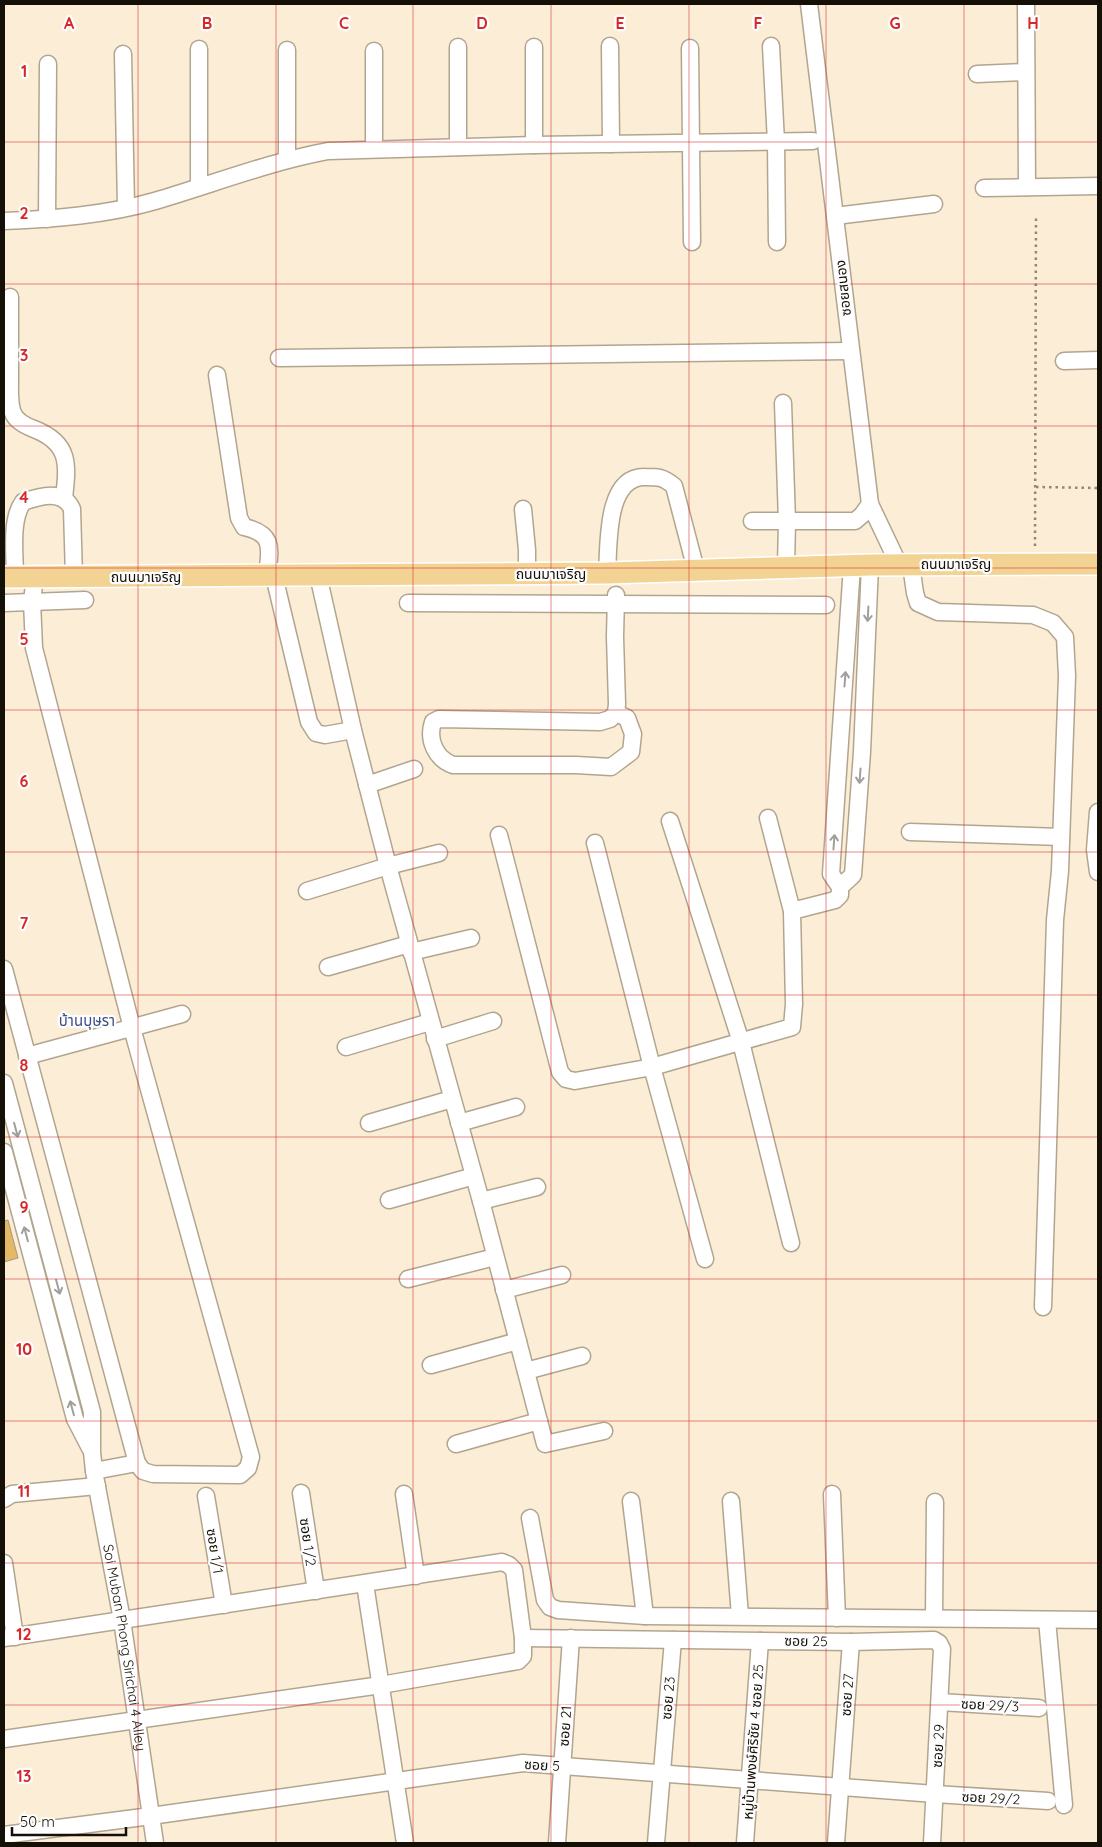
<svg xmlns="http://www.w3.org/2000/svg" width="1102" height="1847" font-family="Quicksand,'Noto Sans Thai',sans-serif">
<rect width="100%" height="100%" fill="#fceed6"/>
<path fill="#e5b865" stroke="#a59982" d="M 8,1220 L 18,1258 L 4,1262 L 4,1221 Z"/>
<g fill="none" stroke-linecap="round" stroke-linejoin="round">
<g stroke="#b2a58f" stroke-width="19">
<g id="minor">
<path d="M 809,4 L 870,504 L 899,565"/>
<path d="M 1026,4 L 1027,187"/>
<path d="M 610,46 L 611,144"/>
<path d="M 771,46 L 776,142 L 777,242"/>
<path d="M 534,47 L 534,145"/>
<path d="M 690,48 L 692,242"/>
<path d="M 199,49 L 199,186"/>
<path d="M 287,50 L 287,160"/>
<path d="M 123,54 L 126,207"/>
<path d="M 977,74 L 1026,72"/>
<path d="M 458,147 L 458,47"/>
<path d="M 374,149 L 374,51"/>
<path d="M 984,188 L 1098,186"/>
<path d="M 835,216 L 934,204"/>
<path d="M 47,219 L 48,64"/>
<path d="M 4,221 C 54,219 106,215 155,201 C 213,184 269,162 328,151 L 534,145 L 813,141"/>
<path d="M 10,297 C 10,324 10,351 10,378 C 10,388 9,404 13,413 C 16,421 26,426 34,429 C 70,443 68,464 64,498"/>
<path d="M 279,358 L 850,351"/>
<path d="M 1064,361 L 1098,360"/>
<path d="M 217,375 L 239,518 L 244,527 C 275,534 270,549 267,576"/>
<path d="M 783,403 L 787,521 L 786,567"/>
<path d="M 523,509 L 527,550 L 527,574"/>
<path d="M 752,521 L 855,521 L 862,515 L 870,504"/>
<path d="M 911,565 L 915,593 L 918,603 L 938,612 L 1033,615 L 1053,623 L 1065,637 L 1067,676 L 1060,871 L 1055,920 L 1043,1307"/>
<path d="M 607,573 C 609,546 605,476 645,477 C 659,477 663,477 674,486 L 696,570"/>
<path d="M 318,575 L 353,730 L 388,866 L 481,1201 L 545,1444 L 604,1431"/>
<path d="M 274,576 L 309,722 L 316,733 L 325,735 L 353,730"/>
<path d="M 15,577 C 15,555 10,520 23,502 C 40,496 63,489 72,509 L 74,577"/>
<path d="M 4,603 L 85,600"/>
<path d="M 408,603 L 826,605"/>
<path d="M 616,713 L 627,718 L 633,734 L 631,752 L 611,767 L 576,765 L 453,765 C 436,759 427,740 433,722 L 439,719 L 600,722 L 610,719 L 616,713 L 617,704 L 615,637 L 616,595"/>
<path d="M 367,785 L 414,769"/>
<path d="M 1098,812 L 1095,850 L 1098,872"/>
<path d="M 670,821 L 741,1042 L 791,1243"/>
<path d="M 910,832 L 1061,837"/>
<path d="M 499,835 L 560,1072 L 566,1079 L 575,1081 L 652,1067 L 792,1027 L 794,1004 L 792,911 L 768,818"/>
<path d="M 595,843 L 652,1067 L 705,1259"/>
<path d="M 840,887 L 853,875 L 862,752 L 870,565"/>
<path d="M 307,891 L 388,866 L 439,853"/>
<path d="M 792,911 L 835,900 L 840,895 L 840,887 L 831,874 L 852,566"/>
<path d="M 411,952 L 471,938"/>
<path d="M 328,967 L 409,944"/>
<path d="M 4,969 L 137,1463 L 143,1471 L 153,1474 L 240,1475 L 248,1468 L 251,1457 L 132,1028 L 34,648 L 32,601 L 35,577"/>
<path d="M 435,1039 L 493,1021"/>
<path d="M 346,1047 L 430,1022"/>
<path d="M 27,1056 L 182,1014"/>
<path id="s1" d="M 4,1083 L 92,1412 L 92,1452 L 94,1471 L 122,1620 L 155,1843"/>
<path d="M 369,1123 L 452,1099"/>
<path d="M 459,1123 L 516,1107"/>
<path d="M 4,1152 L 75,1419 L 90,1448"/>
<path d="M 389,1200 L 474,1176"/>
<path d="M 481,1201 L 537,1187"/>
<path d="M 408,1279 L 495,1257"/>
<path d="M 504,1290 L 562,1275"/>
<path d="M 431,1365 L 518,1341"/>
<path d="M 526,1371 L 582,1356"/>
<path d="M 456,1444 L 539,1421"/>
<path d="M 94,1471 L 137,1463"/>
<path d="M 301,1493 L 316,1591"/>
<path d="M 404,1494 L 416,1576"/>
<path d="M 832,1494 L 837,1618"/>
<path d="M 206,1496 L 224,1605"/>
<path d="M 4,1499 L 12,1494 L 97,1486"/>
<path d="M 631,1501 L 645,1616"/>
<path d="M 731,1501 L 740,1616"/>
<path d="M 530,1518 L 545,1600 L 550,1607 L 558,1610 L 645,1616 L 1098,1620"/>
<path d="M 4,1563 L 15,1637"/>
<path d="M 365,1584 L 405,1843"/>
<path d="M 934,1618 L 935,1502"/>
<path d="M 1047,1620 L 1064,1805"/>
<path d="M 4,1638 L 502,1562 L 509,1565 L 514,1570 L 523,1638 L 523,1656 L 518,1661 L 381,1685 L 4,1739"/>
<path d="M 523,1638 L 851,1642 L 934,1640 L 939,1643 L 942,1649 L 932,1843"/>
<path d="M 940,1702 L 1039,1708"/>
<path d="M 4,1835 L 151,1816 L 523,1763 L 935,1794 L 1048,1801"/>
<path d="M 557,1843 L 571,1638"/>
<path d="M 656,1843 L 673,1640"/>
<path d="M 745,1843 L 760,1641"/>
<path d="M 836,1843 L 851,1642"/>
</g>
</g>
<g stroke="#fff" stroke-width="24">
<path id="major" d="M 4,577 L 607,573 L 870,565 L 1098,564"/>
</g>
<g stroke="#918777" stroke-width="2.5" stroke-dasharray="2.5 4" stroke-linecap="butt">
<path d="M 1036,487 L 1098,488"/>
<path d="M 1035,546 L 1036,215"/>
</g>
<use href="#minor" stroke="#fff" stroke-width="16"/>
<use href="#major" stroke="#f3d394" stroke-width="21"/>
</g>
<defs><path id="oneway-shaft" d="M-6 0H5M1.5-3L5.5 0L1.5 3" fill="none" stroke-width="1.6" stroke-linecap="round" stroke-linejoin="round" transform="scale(1.25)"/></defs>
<g stroke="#a19f9c">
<use href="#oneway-shaft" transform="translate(868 614) rotate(93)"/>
<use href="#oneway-shaft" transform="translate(845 679) rotate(-86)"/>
<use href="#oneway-shaft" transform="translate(860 776) rotate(94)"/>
<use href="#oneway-shaft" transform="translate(834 842) rotate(-86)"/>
<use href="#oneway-shaft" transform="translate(16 1130) rotate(75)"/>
<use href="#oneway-shaft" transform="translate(26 1234) rotate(-105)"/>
<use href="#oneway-shaft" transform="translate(58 1287) rotate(75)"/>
<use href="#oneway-shaft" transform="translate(72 1408) rotate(-105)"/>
</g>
<path fill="none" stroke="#d62828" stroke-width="1" stroke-opacity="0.55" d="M 138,4 L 138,1843M 276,4 L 276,1843M 413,4 L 413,1843M 551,4 L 551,1843M 689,4 L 689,1843M 826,4 L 826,1843M 964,4 L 964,1843M 4,142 L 1098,142M 4,284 L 1098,284M 4,426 L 1098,426M 4,568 L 1098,568M 4,710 L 1098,710M 4,852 L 1098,852M 4,995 L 1098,995M 4,1137 L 1098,1137M 4,1279 L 1098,1279M 4,1421 L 1098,1421M 4,1563 L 1098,1563M 4,1705 L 1098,1705"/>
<g text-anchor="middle" stroke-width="4.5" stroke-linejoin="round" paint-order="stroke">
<g font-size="14" fill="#140f07" stroke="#fdfdfd">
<text transform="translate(843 288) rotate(-96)" y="5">ซอยสนอง</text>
<text x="956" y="569">ถนนมาเจริญ</text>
<text x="551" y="579">ถนนมาเจริญ</text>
<text x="146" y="582">ถนนมาเจริญ</text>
<text transform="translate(308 1542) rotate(82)" y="5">ซอย 1/2</text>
<text transform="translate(215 1551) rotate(81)" y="5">ซอย 1/1</text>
<text transform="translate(806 1641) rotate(1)" y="5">ซอย 25</text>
<text dy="5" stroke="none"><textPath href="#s1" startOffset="579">Soi Muban Phong Sirichai 4 Alley</textPath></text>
<text transform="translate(847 1695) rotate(-86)" y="5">ซอย 27</text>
<text transform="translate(668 1698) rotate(-85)" y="5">ซอย 23</text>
<text transform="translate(990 1705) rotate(3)" y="5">ซอย 29/3</text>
<text transform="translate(565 1726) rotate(-86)" y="5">ซอย 21</text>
<text transform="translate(753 1742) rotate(-86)" y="5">หมู่บ้านพงษ์ศิริชัย 4 ซอย 25</text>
<text transform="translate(938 1746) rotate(-87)" y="5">ซอย 29</text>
<text transform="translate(542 1765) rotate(3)" y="5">ซอย 5</text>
<text transform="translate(991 1798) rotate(3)" y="5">ซอย 29/2</text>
</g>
<g font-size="15" fill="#3c4d88" stroke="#fdfdfd">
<text x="87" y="1026">บ้านบุษรา</text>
</g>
</g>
<g font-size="16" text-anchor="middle" font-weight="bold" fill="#d62828" stroke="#fdfdfd" stroke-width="4.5" stroke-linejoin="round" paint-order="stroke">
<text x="69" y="29">A</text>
<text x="207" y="29">B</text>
<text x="344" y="29">C</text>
<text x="482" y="29">D</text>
<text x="620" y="29">E</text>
<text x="758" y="29">F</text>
<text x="895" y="29">G</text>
<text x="1033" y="29">H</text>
<text x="24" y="77">1</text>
<text x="24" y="219">2</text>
<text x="24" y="361">3</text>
<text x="24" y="503">4</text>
<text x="24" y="645">5</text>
<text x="24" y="787">6</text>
<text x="24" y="929">7</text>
<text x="24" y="1071">8</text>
<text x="24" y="1213">9</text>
<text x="24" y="1355">10</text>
<text x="24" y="1497">11</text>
<text x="24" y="1640">12</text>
<text x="24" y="1782">13</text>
</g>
<rect width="1102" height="1847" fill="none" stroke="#140f07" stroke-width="10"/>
<path d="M12 1827v8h114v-8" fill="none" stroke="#140f07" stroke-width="2.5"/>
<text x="20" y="1827" font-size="15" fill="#140f07" stroke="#fdfdfd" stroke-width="4" paint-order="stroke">50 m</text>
</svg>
